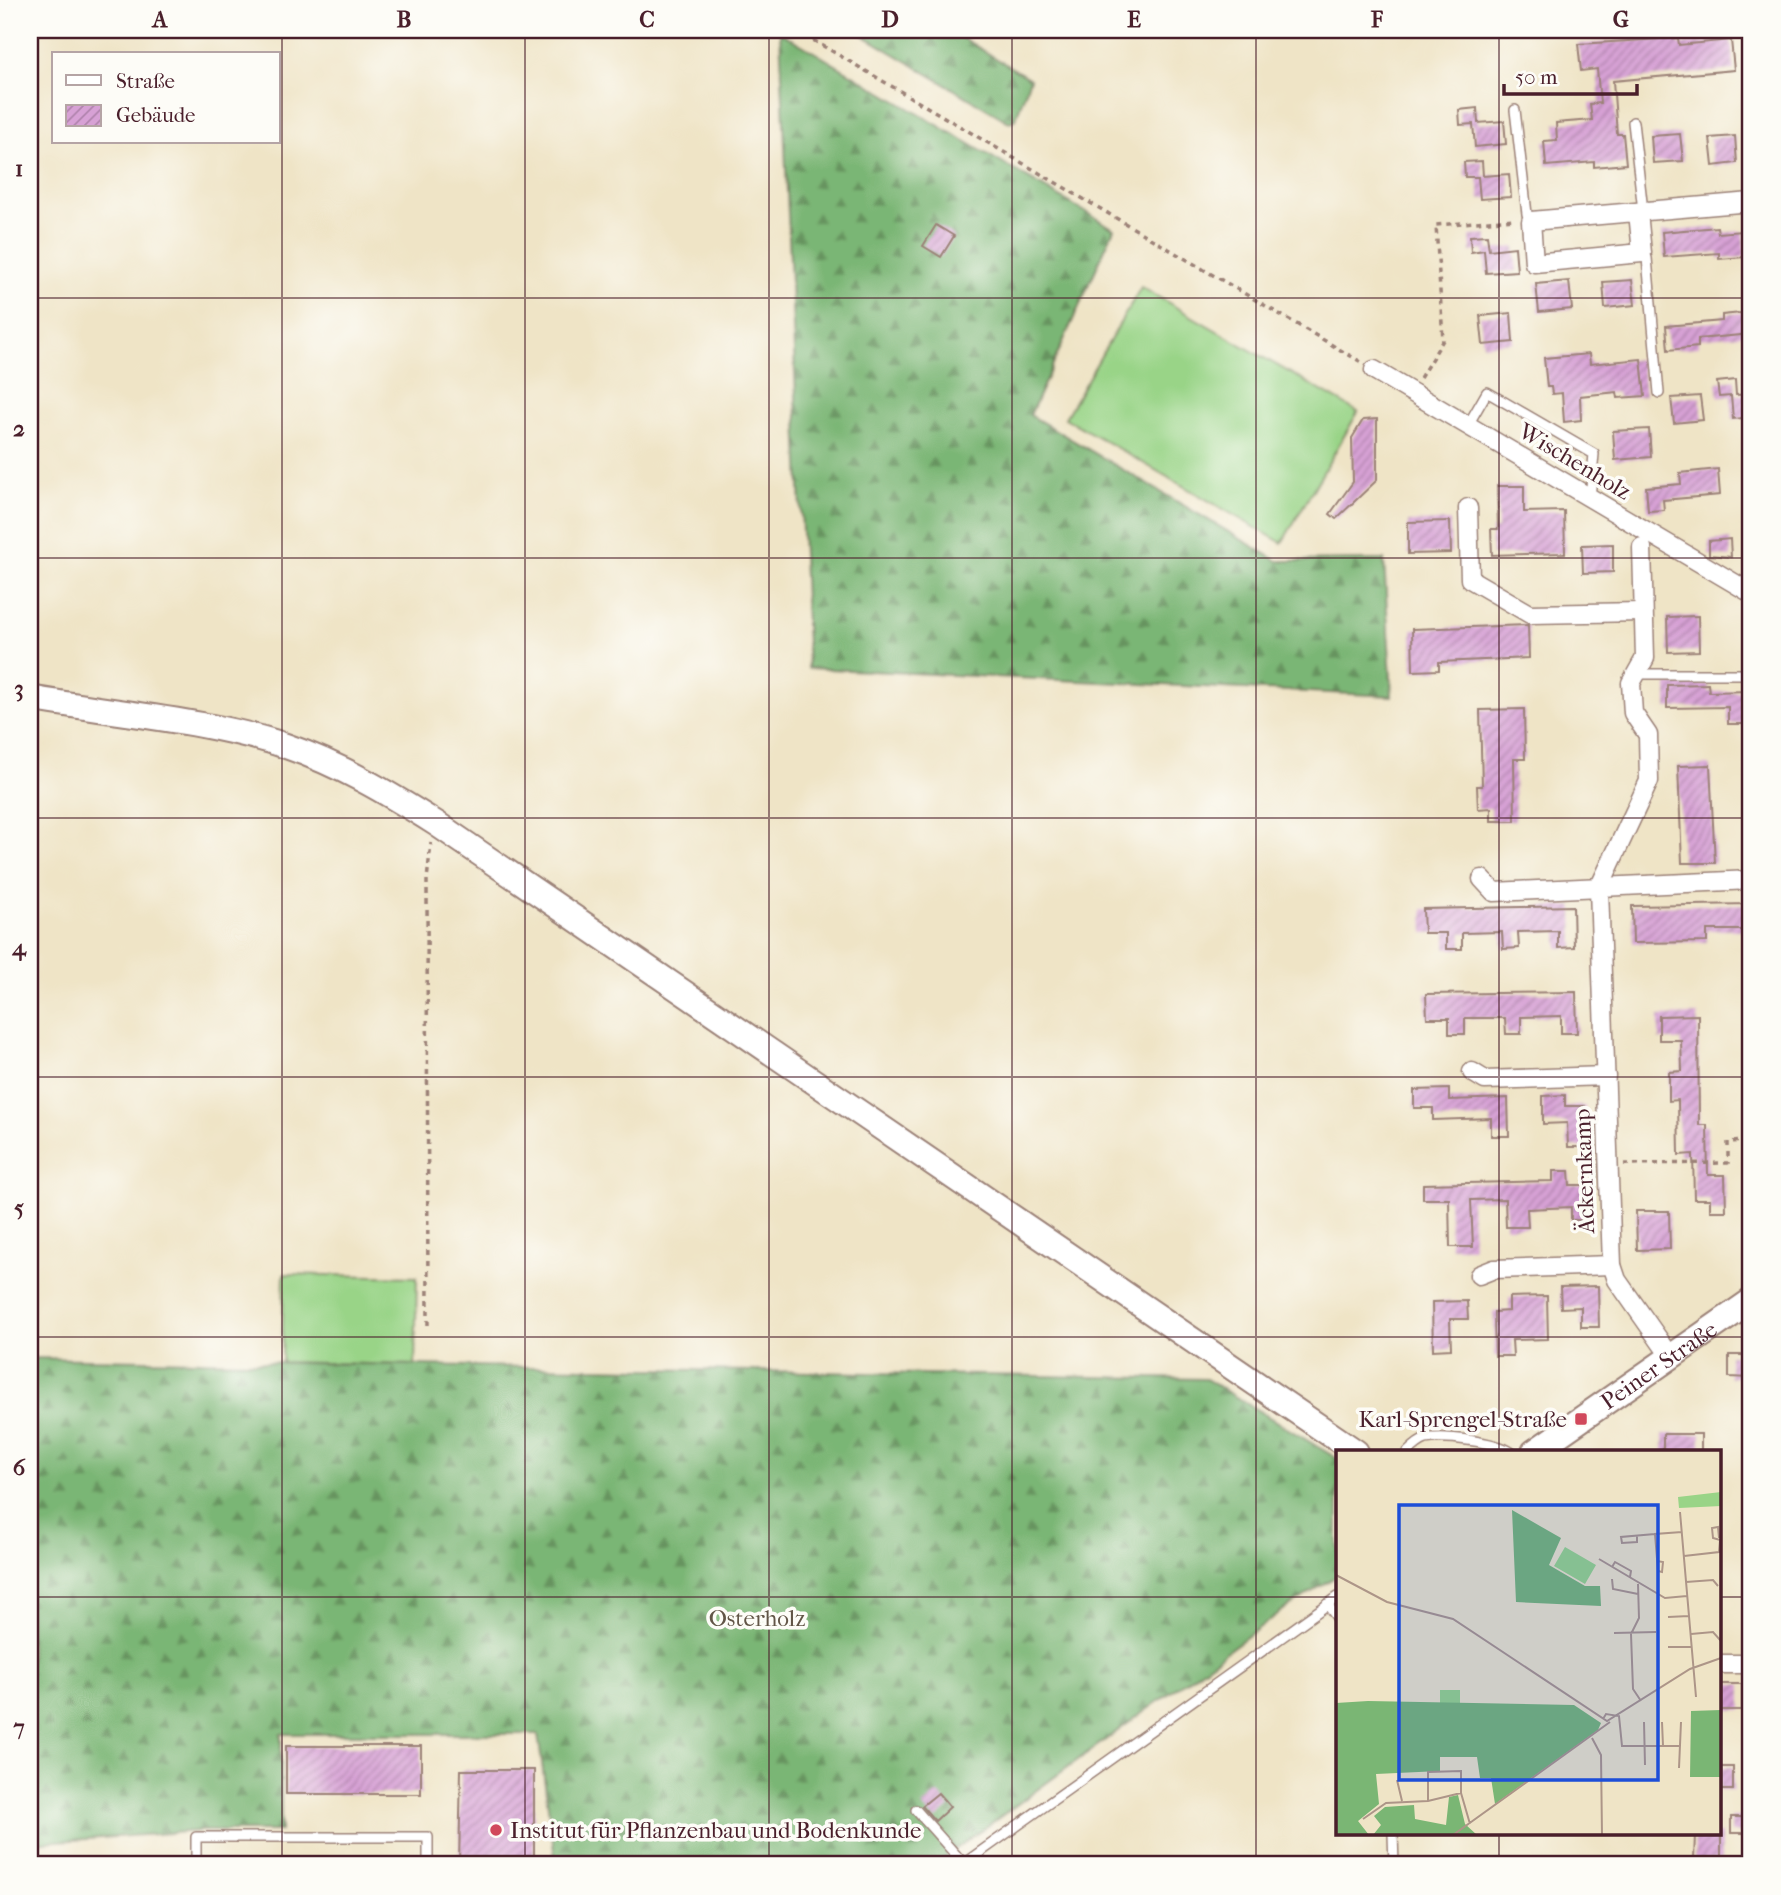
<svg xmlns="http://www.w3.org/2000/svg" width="1781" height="1895" font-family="'IM FELL French Canon',serif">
<defs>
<pattern id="forest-firs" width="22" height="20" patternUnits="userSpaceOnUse" patternTransform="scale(1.75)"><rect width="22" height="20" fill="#7ab674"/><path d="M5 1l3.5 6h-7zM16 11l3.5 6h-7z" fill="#66935f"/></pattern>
<pattern id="building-hatch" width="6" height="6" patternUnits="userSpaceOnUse" patternTransform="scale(1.75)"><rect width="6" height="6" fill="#d7a1d5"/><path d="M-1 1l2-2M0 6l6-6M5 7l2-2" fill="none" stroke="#b083ad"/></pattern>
</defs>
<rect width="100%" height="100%" fill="#fdfcf7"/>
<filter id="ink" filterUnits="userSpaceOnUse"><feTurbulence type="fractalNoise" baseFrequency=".0143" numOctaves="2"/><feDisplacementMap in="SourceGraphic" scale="14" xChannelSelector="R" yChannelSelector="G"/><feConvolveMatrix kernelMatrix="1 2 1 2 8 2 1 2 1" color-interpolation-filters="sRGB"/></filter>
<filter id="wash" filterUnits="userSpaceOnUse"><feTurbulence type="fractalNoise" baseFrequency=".00686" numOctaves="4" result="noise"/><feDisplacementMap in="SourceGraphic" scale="28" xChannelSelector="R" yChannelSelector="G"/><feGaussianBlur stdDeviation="1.57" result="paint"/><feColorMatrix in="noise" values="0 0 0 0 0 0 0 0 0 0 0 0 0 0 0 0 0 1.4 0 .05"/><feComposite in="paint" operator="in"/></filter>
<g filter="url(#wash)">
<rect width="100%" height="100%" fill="#efe4c6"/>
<g fill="#99d487" stroke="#727a59" stroke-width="2">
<path d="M 1141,287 L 1358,412 L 1282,543 L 1065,418 Z"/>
<path d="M 284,1274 L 417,1277 L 415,1365 L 282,1362 Z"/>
</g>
<g fill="url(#forest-firs)" stroke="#626a50" stroke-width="2">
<path d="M 854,30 L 949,30 L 1030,79 L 1015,120 L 1009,122 Z"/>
<path d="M 780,32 L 1114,229 L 1030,415 L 1278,561 L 1384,560 L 1392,696 L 808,668 Z"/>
<path d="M 30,1358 L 1206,1379 L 1338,1459 L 1338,1575 L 1282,1611 L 934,1865 L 556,1865 L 538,1734 L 281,1734 L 281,1831 L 199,1831 L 30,1843 Z"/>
</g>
<g id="blocks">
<g fill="url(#building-hatch)">
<path d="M 1678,38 L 1679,45 L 1731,40 L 1734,70 L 1613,81 L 1617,134 L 1623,134 L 1626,164 L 1594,167 L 1594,162 L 1546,166 L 1544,141 L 1557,140 L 1556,123 L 1592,120 L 1590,104 L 1600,103 L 1597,69 L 1581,71 L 1578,44 Z"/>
<path d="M 1477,108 L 1478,123 L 1504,121 L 1506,144 L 1475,147 L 1473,124 L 1460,125 L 1459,110 Z"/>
<path d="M 1680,134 L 1683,161 L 1653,163 L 1651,136 Z"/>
<path d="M 1735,136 L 1737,163 L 1713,166 L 1710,138 Z"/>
<path d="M 1482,161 L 1483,176 L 1509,174 L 1511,197 L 1480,199 L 1478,177 L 1465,177 L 1464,162 Z"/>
<path d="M 936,225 L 954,236 L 941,257 L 923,246 Z"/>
<path d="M 1717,227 L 1718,233 L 1743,231 L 1745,257 L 1719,259 L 1719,253 L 1664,257 L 1662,232 Z"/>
<path d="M 1487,235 L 1489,250 L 1515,247 L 1517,271 L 1486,273 L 1484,250 L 1471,252 L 1470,236 Z"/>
<path d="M 1632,280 L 1635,305 L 1605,308 L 1603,282 Z"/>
<path d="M 1569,281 L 1572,309 L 1539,312 L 1536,284 Z"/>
<path d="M 1751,312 L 1751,334 L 1698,339 L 1698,347 L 1668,350 L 1666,326 L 1722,321 L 1722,315 Z"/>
<path d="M 1511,313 L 1513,342 L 1483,345 L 1480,316 Z"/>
<path d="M 1589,354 L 1590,364 L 1641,359 L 1645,396 L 1618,398 L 1617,392 L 1580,396 L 1581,420 L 1564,422 L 1562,393 L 1552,394 L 1551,387 L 1547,387 L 1544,358 Z"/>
<path d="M 1735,380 L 1736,395 L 1751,394 L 1751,417 L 1733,419 L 1731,396 L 1719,397 L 1717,382 Z"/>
<path d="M 1700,396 L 1703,420 L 1674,423 L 1671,398 Z"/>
<path d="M 1377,419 L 1377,480 L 1336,519 L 1330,514 L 1353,482 L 1352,438 L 1363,420 Z"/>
<path d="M 1649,429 L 1651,457 L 1615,460 L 1613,431 Z"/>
<path d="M 1718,469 L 1720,495 L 1663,500 L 1664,510 L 1648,511 L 1646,487 L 1681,484 L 1680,473 Z"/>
<path d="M 1497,486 L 1524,486 L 1524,512 L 1564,511 L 1565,553 L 1492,555 L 1491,529 L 1498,529 Z"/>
<path d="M 1450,521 L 1451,553 L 1408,554 L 1408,522 Z"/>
<path d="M 1730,539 L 1731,557 L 1709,555 L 1709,541 Z"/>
<path d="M 1613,544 L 1613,572 L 1583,573 L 1582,545 Z"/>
<path d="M 1698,616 L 1699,651 L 1668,652 L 1667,617 Z"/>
<path d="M 1528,625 L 1529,658 L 1439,662 L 1439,670 L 1413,671 L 1412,629 Z"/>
<path d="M 1708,684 L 1709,692 L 1751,691 L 1751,724 L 1728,724 L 1728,707 L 1667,708 L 1667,685 Z"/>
<path d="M 1524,709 L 1525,759 L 1514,759 L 1515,821 L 1491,821 L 1491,808 L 1478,809 L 1477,786 L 1482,786 L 1480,710 Z"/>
<path d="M 1710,765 L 1715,863 L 1682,863 L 1678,766 Z"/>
<path d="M 1751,904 L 1751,930 L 1707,930 L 1707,942 L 1633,943 L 1632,906 Z"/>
<path d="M 1573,906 L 1574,947 L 1558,948 L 1558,931 L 1518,932 L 1519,948 L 1503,949 L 1502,932 L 1462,933 L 1462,949 L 1446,949 L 1446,933 L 1424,933 L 1423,909 Z"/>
<path d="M 1576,992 L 1577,1033 L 1561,1033 L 1561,1016 L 1521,1017 L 1521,1034 L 1506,1034 L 1505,1018 L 1465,1018 L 1465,1034 L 1449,1034 L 1449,1018 L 1427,1018 L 1426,994 Z"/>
<path d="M 1698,1015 L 1699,1125 L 1707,1125 L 1708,1175 L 1725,1175 L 1726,1211 L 1710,1211 L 1710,1199 L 1694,1199 L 1693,1154 L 1679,1155 L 1678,1100 L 1669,1101 L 1669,1072 L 1682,1071 L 1681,1040 L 1659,1040 L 1659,1016 Z"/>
<path d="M 1449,1089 L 1449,1100 L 1508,1098 L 1509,1136 L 1491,1136 L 1491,1118 L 1433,1120 L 1433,1108 L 1414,1108 L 1414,1090 Z"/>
<path d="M 1565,1095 L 1565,1106 L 1585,1106 L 1586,1147 L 1568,1147 L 1567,1123 L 1543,1124 L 1543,1096 Z"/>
<path d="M 1553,1171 L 1569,1171 L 1570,1185 L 1586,1185 L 1586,1220 L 1571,1220 L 1571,1207 L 1527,1209 L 1528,1227 L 1506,1227 L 1505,1199 L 1471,1200 L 1473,1247 L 1450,1247 L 1449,1199 L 1423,1199 L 1423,1184 L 1553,1181 Z"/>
<path d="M 1636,1211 L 1669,1211 L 1670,1249 L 1637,1250 Z"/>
<path d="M 1598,1286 L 1599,1327 L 1581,1327 L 1581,1307 L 1561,1308 L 1560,1287 Z"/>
<path d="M 1547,1296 L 1548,1339 L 1512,1340 L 1513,1356 L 1495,1356 L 1494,1312 L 1509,1311 L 1509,1297 Z"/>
<path d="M 1467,1301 L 1468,1319 L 1450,1319 L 1451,1349 L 1433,1350 L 1432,1302 Z"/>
<path d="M 1729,1355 L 1751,1355 L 1751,1378 L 1729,1377 Z"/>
<rect x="1663" y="1434" width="38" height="18"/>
<rect x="1720" y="1684" width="22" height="26"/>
<rect x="286" y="1746" width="135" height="48"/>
<rect x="1720" y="1767" width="13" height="23"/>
<path d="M 461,1770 L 534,1770 L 534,1865 L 459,1865 Z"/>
<path d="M 938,1793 L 950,1807 L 935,1821 L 922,1806 Z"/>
<rect x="1731" y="1817" width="17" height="16"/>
<path d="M 1695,1834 L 1721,1834 L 1721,1860 L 1694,1860 Z"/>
</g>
</g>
</g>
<g filter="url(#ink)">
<use href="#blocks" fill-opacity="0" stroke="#9c8278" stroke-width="2"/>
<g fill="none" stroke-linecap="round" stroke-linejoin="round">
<g stroke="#9c8278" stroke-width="12">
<g id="service">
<path d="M 1515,110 L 1527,214 L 1531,221"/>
<path d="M 1748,111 L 1751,147"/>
<path d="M 1633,122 L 1643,211"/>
<path d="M 1642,253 L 1647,258 L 1659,393"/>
<path d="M 1468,425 L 1487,392 L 1594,454 L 1590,498"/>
<path d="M 1636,674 L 1749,674"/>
<path d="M 1408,1452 C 1412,1448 1420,1441 1426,1439 C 1445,1435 1495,1442 1511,1452"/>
<path d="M 1327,1604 L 1338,1619"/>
<path d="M 916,1810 L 964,1864"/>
<path d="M 1393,1834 L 1394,1865"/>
<path d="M 196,1865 L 196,1837 L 428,1837 L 428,1865"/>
<path d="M 962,1865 L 1338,1597"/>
</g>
</g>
<g stroke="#9c8278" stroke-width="21">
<g id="minor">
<path d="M 1638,212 L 1642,253 L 1534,263 L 1531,221 L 1751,202"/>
<path d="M 1374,370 L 1751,593"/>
<path d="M 1468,508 L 1470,579 L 1530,614 L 1643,612"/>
<path d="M 1642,547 L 1645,658 L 1631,683 L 1633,713 L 1648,735 L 1649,781 L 1599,888 L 1612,1265 L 1617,1280 L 1671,1357"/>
<path d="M 1482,879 L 1494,892 L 1751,880"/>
<path d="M 1472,1072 L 1485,1080 L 1606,1076"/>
<path d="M 1479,1275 L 1494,1269 L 1612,1265"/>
<path d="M 1720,1664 L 1751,1664"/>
</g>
</g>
<g stroke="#9c8278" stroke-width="28">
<g id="secondary">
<path d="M 30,698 C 110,713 210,720 286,746 C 341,765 388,793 437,824 L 1356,1452"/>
<path id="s1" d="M 1534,1452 L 1751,1301"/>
</g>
</g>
<g stroke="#9c8278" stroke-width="3.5" stroke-dasharray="5 5" stroke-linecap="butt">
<path d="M 796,30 L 1361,362"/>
<path d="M 1420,378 L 1443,340 L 1436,225 L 1516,219"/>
<path d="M 1624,1164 L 1728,1163 L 1728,1142 L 1751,1141"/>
<path d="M 428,1325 L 427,880 L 431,843"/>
</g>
<use href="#service" stroke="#fff" stroke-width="9"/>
<use href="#minor" stroke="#fff" stroke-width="18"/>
<use href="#secondary" stroke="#fff" stroke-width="24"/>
</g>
</g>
<path fill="none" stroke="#4a1f2b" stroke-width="2" stroke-opacity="0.55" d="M 282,30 L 282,1865M 525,30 L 525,1865M 769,30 L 769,1865M 1012,30 L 1012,1865M 1256,30 L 1256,1865M 1499,30 L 1499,1452M 30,298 L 1751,298M 30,558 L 1751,558M 30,818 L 1751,818M 30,1077 L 1751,1077M 30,1337 L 1751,1337M 30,1597 L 1338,1597M 1720,1597 L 1751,1597M 1499,1834 L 1499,1865"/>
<g fill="#d1495b" stroke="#fdfcf7" stroke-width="2.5">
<rect x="1574" y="1412" width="14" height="14" rx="3.5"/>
<circle cx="496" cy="1830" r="7"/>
</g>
<g text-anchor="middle" stroke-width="7" stroke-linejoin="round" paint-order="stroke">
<g font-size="23" fill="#4a1f2b" stroke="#fdfcf7">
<text transform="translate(1575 461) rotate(31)" y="8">Wischenholz</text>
<text transform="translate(1584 1171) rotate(-92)" y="8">Äckernkamp</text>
<text dy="8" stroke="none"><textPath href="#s1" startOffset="152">Peiner Straße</textPath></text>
</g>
<g font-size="23" fill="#4a1f2b" stroke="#fdfcf7" text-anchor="end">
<text x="1567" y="1427">Karl-Sprengel-Straße</text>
<text x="510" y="1838" text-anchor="start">Institut für Pflanzenbau und Bodenkunde</text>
</g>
<g font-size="23" fill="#625547" stroke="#fdfcf7">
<text x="757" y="1626">Osterholz</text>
</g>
</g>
<g transform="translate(1336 1450)">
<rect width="385" height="385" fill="#efe4c6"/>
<path d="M 385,42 L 385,56 L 343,58 L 342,47 ZM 229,97 L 260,115 L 249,134 L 218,116 ZM 104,240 L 124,240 L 124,253 L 104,253 Z" fill="#99d487"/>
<path d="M 176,60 L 225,88 L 213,115 L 249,136 L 264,136 L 265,156 L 180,152 ZM 32,251 L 238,255 L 265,273 L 262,280 L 159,354 L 155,328 L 144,328 L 141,307 L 104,307 L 104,321 L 40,324 L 43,354 L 22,371 L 33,385 L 0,385 L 0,253 ZM 385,260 L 385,327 L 354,327 L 355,261 ZM 122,345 L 129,374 L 141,385 L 37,385 L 45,375 L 38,366 L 49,357 L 78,355 L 79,369 L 110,375 L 113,347 Z" fill="#7ab674"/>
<path fill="none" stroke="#ad9588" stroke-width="2" d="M 344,62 L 360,247M 301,86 L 301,92 L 286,93 L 285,87 L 319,84M 383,88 L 382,77 L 376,78 L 377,88 L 384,90M 348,106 L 383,102 L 384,90M 263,109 L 329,148 L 351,146M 321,111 L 327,112 L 326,122 L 322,121 L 319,84 L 346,82M 276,117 L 279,112 L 295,121 L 294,127M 0,125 L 51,152 L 117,169 L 271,271 L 354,219 L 385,208M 276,129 L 277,139 L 302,144M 350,132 L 377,130 L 382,136M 302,134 L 303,168 L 295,184 L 297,239 L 305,251M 332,167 L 353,166M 278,183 L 320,182M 355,184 L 377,182 L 385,191M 332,197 L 356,197M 267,269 L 270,264 L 283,266 L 286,296 L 343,296M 308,272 L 309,315M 326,272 L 327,296M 256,288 L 265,305 L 266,385M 343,318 L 345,272M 61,330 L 66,351M 92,351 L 92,322 L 125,321 L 125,343M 27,369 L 50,353 L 92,351 L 125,343 L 134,374M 117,385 L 274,272"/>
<path fill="#1d4ed8" fill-opacity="0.15" stroke="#1d4ed8" stroke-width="3.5" d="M 63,55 L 322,55 L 322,330 L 63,330 Z"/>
<rect width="385" height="385" fill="none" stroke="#4a1f2b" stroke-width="3.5"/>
</g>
<rect width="1781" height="1895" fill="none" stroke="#fdfcf7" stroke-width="77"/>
<rect x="52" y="52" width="228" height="91" fill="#fdfcf7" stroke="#b5a4a5" stroke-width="2"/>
<rect x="66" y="75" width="35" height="10" fill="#ffffff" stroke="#b5a4a5" stroke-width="2"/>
<text x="116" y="88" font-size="21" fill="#4a1f2b">Straße</text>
<rect x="66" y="105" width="35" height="21" fill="url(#building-hatch)" stroke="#b5a4a5" stroke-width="2"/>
<text x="116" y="122" font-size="21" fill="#4a1f2b">Gebäude</text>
<path d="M1504 84v10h133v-10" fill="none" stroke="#4a1f2b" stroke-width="3.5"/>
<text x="1515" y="84" font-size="21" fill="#4a1f2b" stroke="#fdfcf7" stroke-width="5" paint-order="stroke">50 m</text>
<rect x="38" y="38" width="1704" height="1818" fill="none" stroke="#4a1f2b" stroke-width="2.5"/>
<g font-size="23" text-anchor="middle" font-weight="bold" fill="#4a1f2b">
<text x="160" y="27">A</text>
<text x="404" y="27">B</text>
<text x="647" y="27">C</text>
<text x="890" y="27">D</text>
<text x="1134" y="27">E</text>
<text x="1377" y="27">F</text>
<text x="1621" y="27">G</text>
<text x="19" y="176">1</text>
<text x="19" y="436">2</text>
<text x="19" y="696">3</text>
<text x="19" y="955">4</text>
<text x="19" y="1215">5</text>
<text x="19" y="1475">6</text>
<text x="19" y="1735">7</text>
</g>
</svg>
